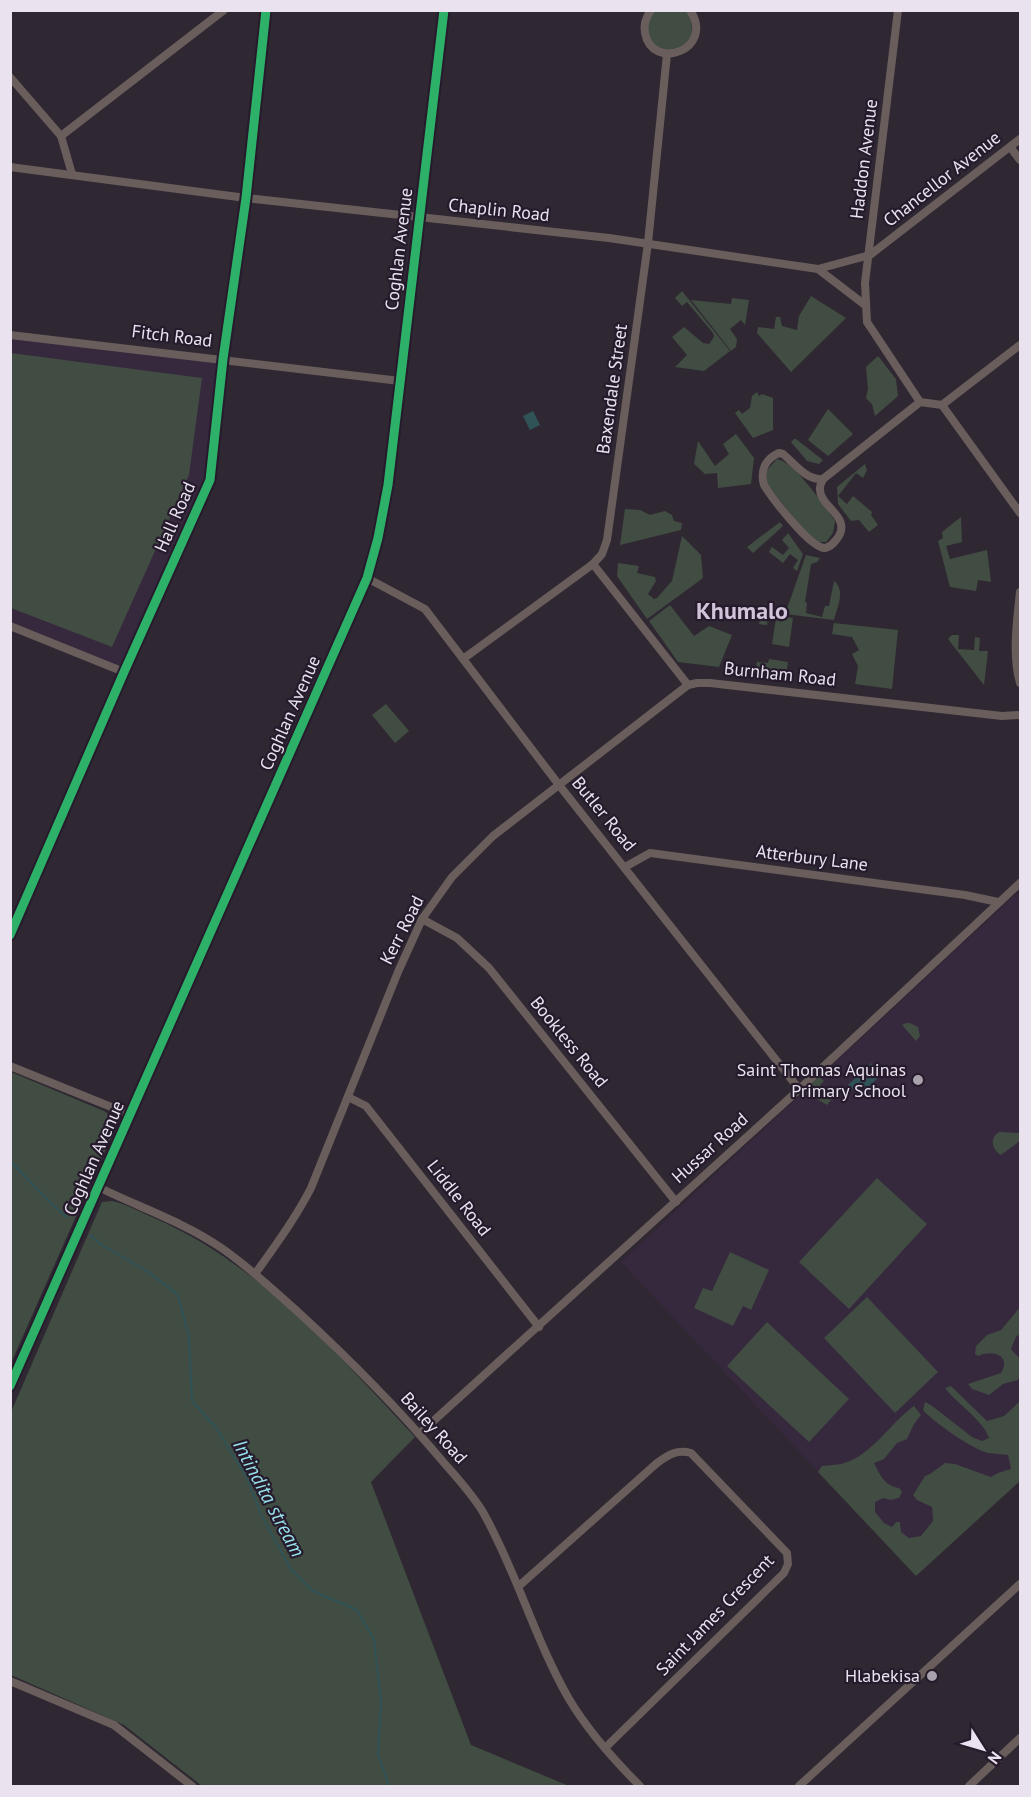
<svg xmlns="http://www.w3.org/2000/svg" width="1031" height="1797" font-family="'PT Sans',sans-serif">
<rect width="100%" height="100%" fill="#2f2832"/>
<g fill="#36283d">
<path d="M 10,339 L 220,362 L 207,479 L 122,667 L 11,622 Z"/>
<path d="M 1017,893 L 1020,898 L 1020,1481 L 916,1576 L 621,1262 Z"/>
</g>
<g fill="#414c42">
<path d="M 651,11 L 690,11 L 693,40 L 667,54 L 649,44 L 647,15 Z"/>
<path d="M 682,291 L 730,351 L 704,371 L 675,367 L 687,355 L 672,337 L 684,327 L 703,343 L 709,344 L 714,337 L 713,333 L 687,302 L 682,306 L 675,298 Z"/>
<path d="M 811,296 L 846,318 L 791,372 L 757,333 L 758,327 L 774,329 L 776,317 L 780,317 L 782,326 L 797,330 L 799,316 Z"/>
<path d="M 732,298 L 749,300 L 745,325 L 741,320 L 730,329 L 737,339 L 736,347 L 731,351 L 691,300 L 731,304 Z"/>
<path d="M 11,353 L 202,378 L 189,475 L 112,647 L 11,608 Z"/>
<path d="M 878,356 L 896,379 L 898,396 L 875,416 L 872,404 L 866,398 L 868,389 L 866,367 Z"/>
<path d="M 757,392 L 759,396 L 762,394 L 773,398 L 773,430 L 753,438 L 735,413 L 739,410 L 742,414 L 750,408 L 752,396 Z"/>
<path d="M 828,409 L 853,434 L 828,456 L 808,440 Z"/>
<path d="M 736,434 L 754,458 L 751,484 L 718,488 L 717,473 L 705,474 L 694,464 L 698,441 L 715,466 L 729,454 L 723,444 Z"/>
<path d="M 794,439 L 796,439 L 823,460 L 819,464 L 807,461 L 791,442 Z"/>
<path d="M 777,459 C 795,462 824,506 835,521 L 833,533 L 826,542 L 818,542 L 808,536 L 767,484 L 766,471 Z"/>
<path d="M 865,464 L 867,470 L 863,478 L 856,473 L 838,496 L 847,504 L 853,496 L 872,512 L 871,515 L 878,525 L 869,532 L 859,520 L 851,521 L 838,504 L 837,487 Z"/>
<path d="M 625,509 L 640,510 L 650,515 L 665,511 L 672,515 L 674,521 L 682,523 L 681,530 L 620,545 Z"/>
<path d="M 961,517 L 962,542 L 946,546 L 950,559 L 987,550 L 991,582 L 978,580 L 976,591 L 950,587 L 938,541 L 943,538 L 942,532 Z"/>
<path d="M 780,522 L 783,526 L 753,553 L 747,547 Z"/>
<path d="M 788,533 L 803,554 L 797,571 L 793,568 L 798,560 L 790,554 L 783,563 L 769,552 L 772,547 L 783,555 L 789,548 L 782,540 Z"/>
<path d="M 682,536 L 701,555 L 703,578 L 647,619 L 617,576 L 618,563 L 639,566 L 637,573 L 655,577 L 656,581 L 648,594 L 654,599 L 657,598 L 672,581 Z"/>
<path d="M 806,555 L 820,558 L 817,562 L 811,564 L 805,602 L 807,603 L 806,613 L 822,617 L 825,606 L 829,606 L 834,581 C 846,590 837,608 834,620 L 785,614 Z"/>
<path d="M 670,605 L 694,636 L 709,626 L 732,635 L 719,667 L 678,662 L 649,621 Z"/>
<path d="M 761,613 L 793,618 L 789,647 L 772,644 L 776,618 L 768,617 L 767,625 L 759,624 Z"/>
<path d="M 834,623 L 898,630 L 892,689 L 855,684 L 858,666 L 852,654 L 859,650 L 852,637 L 832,634 Z"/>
<path d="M 952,635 L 959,635 L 958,649 L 974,650 L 975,637 L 980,638 L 979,651 L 988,651 L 984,685 L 948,639 Z"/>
<path d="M 769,659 L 788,662 L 786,676 L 755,672 L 757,662 L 768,663 Z"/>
<path d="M 386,704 L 409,731 L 395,743 L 372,715 Z"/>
<path d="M 906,1023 L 910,1023 L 918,1027 L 920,1036 L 916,1041 L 902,1025 Z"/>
<path d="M 11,1072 L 104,1111 C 111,1116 115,1119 115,1128 L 11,1363 Z"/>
<path d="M 817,1075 L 824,1081 L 820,1085 L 832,1099 L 827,1105 L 808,1094 L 804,1098 L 798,1093 Z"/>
<path d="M 999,1132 L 1020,1133 L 1020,1141 L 1001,1155 C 992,1150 989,1138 999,1132 Z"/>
<path d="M 877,1178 L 927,1224 L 849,1309 L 799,1262 Z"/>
<path d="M 112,1201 C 126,1204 140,1212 154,1218 C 260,1264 338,1355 415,1437 L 371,1482 L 471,1745 L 569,1786 L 202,1786 L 124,1725 L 11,1675 L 11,1412 L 102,1202 Z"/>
<path d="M 730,1252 L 769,1270 L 751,1310 L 743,1306 L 733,1326 L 694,1308 L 703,1288 L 712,1291 Z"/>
<path d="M 867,1297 L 938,1372 L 895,1413 L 824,1338 Z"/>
<path d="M 1020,1307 L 1020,1334 L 1016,1337 L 1011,1349 L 1020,1359 L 1020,1374 L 1018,1380 L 1003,1384 L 989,1395 L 972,1389 L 968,1384 L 1001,1373 C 1012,1355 992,1349 978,1356 L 975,1354 L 976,1346 L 987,1335 L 1001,1330 Z"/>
<path d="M 767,1322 L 849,1399 L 809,1442 L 727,1366 Z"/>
<path d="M 951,1386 L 987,1421 L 1004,1416 L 1020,1401 L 1020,1481 L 916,1576 L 818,1472 L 822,1466 C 829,1465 835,1465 841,1464 C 872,1456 890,1423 914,1406 L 921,1415 L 914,1424 L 907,1439 L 897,1443 L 884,1459 L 874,1463 C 880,1475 885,1486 899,1488 L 902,1492 L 899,1498 L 891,1500 L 883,1498 L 875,1502 L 875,1512 L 884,1523 L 892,1527 L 896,1522 L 900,1522 L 901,1532 L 909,1538 L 921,1536 L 933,1521 L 932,1507 L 917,1500 L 913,1495 L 925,1476 L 930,1474 L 945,1463 L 955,1464 L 991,1477 L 998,1473 L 1011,1469 L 1008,1455 C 1001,1454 994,1454 988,1453 C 972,1449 933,1422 923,1410 L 925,1402 L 931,1405 L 972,1437 L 982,1441 L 989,1438 C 983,1420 957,1404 945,1388 Z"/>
</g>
<g fill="#305358">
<path d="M 533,411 L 540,425 L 530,430 L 523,416 Z"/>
<path d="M 871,1063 L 881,1075 L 859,1096 L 848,1085 Z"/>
</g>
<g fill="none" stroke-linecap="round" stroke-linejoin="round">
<g stroke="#305358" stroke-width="2">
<path d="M 10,1161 L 56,1208 L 67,1217"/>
<path d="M 90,1235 L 100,1244 L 147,1271 L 178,1295 L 189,1337 L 192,1401 L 217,1429 L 247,1478 L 261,1514 L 290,1568 L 313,1591 L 357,1610 L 374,1640 L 381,1702 L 378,1754 L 389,1786"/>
</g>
<g stroke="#6a5e5c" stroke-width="8">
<path d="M 651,10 C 646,17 643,24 645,33 C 652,72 716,50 690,10"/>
<path d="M 898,10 L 865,283 L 867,322 L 920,402 L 942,405 L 1020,513"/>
<path d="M 10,77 L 61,136 L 72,174"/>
<path d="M 61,136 L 224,10"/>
<path d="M 1011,148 L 1020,160"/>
<path d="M 10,167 L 246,198 L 609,238 L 818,269 L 865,305"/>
<path d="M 818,269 L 870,255 L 1020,139"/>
<path d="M 10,335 L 400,381"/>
<path d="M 942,405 L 1020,345"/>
<path d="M 779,453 L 783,454 C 795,464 807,481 823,479 C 822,482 820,484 820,488 C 818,507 855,517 836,540 C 833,544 830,547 825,548 C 811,549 772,498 764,485 C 760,471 765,459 779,453 Z"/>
<path d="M 823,479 L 920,402"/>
<path d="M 593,564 L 688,685 L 697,683 L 710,683 L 1002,716 L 1020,715"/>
<path d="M 367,578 L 425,609 L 559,785 L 799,1089"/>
<path d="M 1020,592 C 1017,621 1012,655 1020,683"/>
<path d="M 10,626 L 124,672"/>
<path d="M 463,659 L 593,564 L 602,554 L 607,540 L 648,243 L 667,54"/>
<path d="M 625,867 L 650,853 L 965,895 L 998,902"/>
<path d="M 422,919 L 457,938 L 489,968 L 676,1202"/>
<path d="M 10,935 L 124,672 L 210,480 L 223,359 L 246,198 L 266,10"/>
<path d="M 10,1066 L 131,1115"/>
<path d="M 348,1097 L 366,1106 L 539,1327"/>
<path d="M 98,1187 C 139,1207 183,1222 220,1247 C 248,1266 272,1289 297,1311 C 347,1357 395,1405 439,1457 C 454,1475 472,1493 484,1514 C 517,1573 535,1640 569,1699 C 588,1731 614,1760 640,1786"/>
<path d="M 255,1274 C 275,1246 295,1219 311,1188 L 398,972 L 422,919 L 452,877 L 493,836 L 688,685"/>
<path d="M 10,1386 L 367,578 L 378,538 L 388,485 L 444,10"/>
<path d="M 419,1434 L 793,1095 L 1020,883"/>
<path d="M 519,1586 L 657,1463 C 668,1455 677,1449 691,1453 L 787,1553 L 788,1564 L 784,1573 L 605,1748"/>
<path d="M 10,1681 L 114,1725 L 192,1786"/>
<path d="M 799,1786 L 1020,1584"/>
<path d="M 969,1786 L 1020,1738"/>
</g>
<g stroke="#261b2c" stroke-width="13">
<g id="cycleway">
<path d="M 10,935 L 124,672 L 210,480 L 223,359 L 246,198 L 266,10"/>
<path d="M 10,1386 L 367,578 L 378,538 L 388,485 L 444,10"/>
</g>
</g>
<use href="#cycleway" stroke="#2db169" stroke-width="9"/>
</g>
<g fill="#a9a1ac" stroke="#261b2c" stroke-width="2">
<circle cx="918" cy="1080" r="6"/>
<circle cx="932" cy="1676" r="6"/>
</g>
<g text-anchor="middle" stroke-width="4.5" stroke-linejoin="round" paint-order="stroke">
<g font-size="18" fill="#eae2ee" stroke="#261b2c">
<text transform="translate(864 159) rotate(-83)" y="6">Haddon Avenue</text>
<text transform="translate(942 179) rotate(-38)" y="6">Chancellor Avenue</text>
<text transform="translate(499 210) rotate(6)" y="6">Chaplin Road</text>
<text transform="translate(399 249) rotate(-83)" y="6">Coghlan Avenue</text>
<text transform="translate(172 336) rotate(7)" y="6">Fitch Road</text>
<text transform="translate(612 389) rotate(-82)" y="6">Baxendale Street</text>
<text transform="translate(175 517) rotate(-66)" y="6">Hall Road</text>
<text transform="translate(780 674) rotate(6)" y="6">Burnham Road</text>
<text transform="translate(290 713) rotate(-66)" y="6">Coghlan Avenue</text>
<text transform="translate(604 814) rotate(51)" y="6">Butler Road</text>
<text transform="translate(812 858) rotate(7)" y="6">Atterbury Lane</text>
<text transform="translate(402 930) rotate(-63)" y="6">Kerr Road</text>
<text transform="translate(569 1042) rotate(51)" y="6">Bookless Road</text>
<text transform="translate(710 1148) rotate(-42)" y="6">Hussar Road</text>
<text transform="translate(94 1158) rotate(-66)" y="6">Coghlan Avenue</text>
<text transform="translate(459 1198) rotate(52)" y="6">Liddle Road</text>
<text transform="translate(434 1428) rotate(48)" y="6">Bailey Road</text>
<text transform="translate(715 1615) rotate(-46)" y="6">Saint James Crescent</text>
</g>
<g font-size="18" fill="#eae2ee" stroke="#261b2c" text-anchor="end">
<text x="906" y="1076">Saint Thomas Aquinas<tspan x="906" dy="21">Primary School</tspan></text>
<text x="920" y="1682">Hlabekisa</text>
</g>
<g font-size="20" font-style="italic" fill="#97e2eb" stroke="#261b2c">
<text transform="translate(269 1498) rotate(62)" y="7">Intindita stream</text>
</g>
<g font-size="24" font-weight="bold" fill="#d1c3da" stroke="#261b2c">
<text x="742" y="619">Khumalo</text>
</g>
</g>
<rect width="1031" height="1797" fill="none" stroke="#eae2ee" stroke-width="24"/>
<g transform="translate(983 1749) rotate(127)" stroke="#261b2c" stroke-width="4.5" paint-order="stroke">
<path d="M0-4.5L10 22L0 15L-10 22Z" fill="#eae2ee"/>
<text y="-9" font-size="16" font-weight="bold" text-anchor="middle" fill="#eae2ee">N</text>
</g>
</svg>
